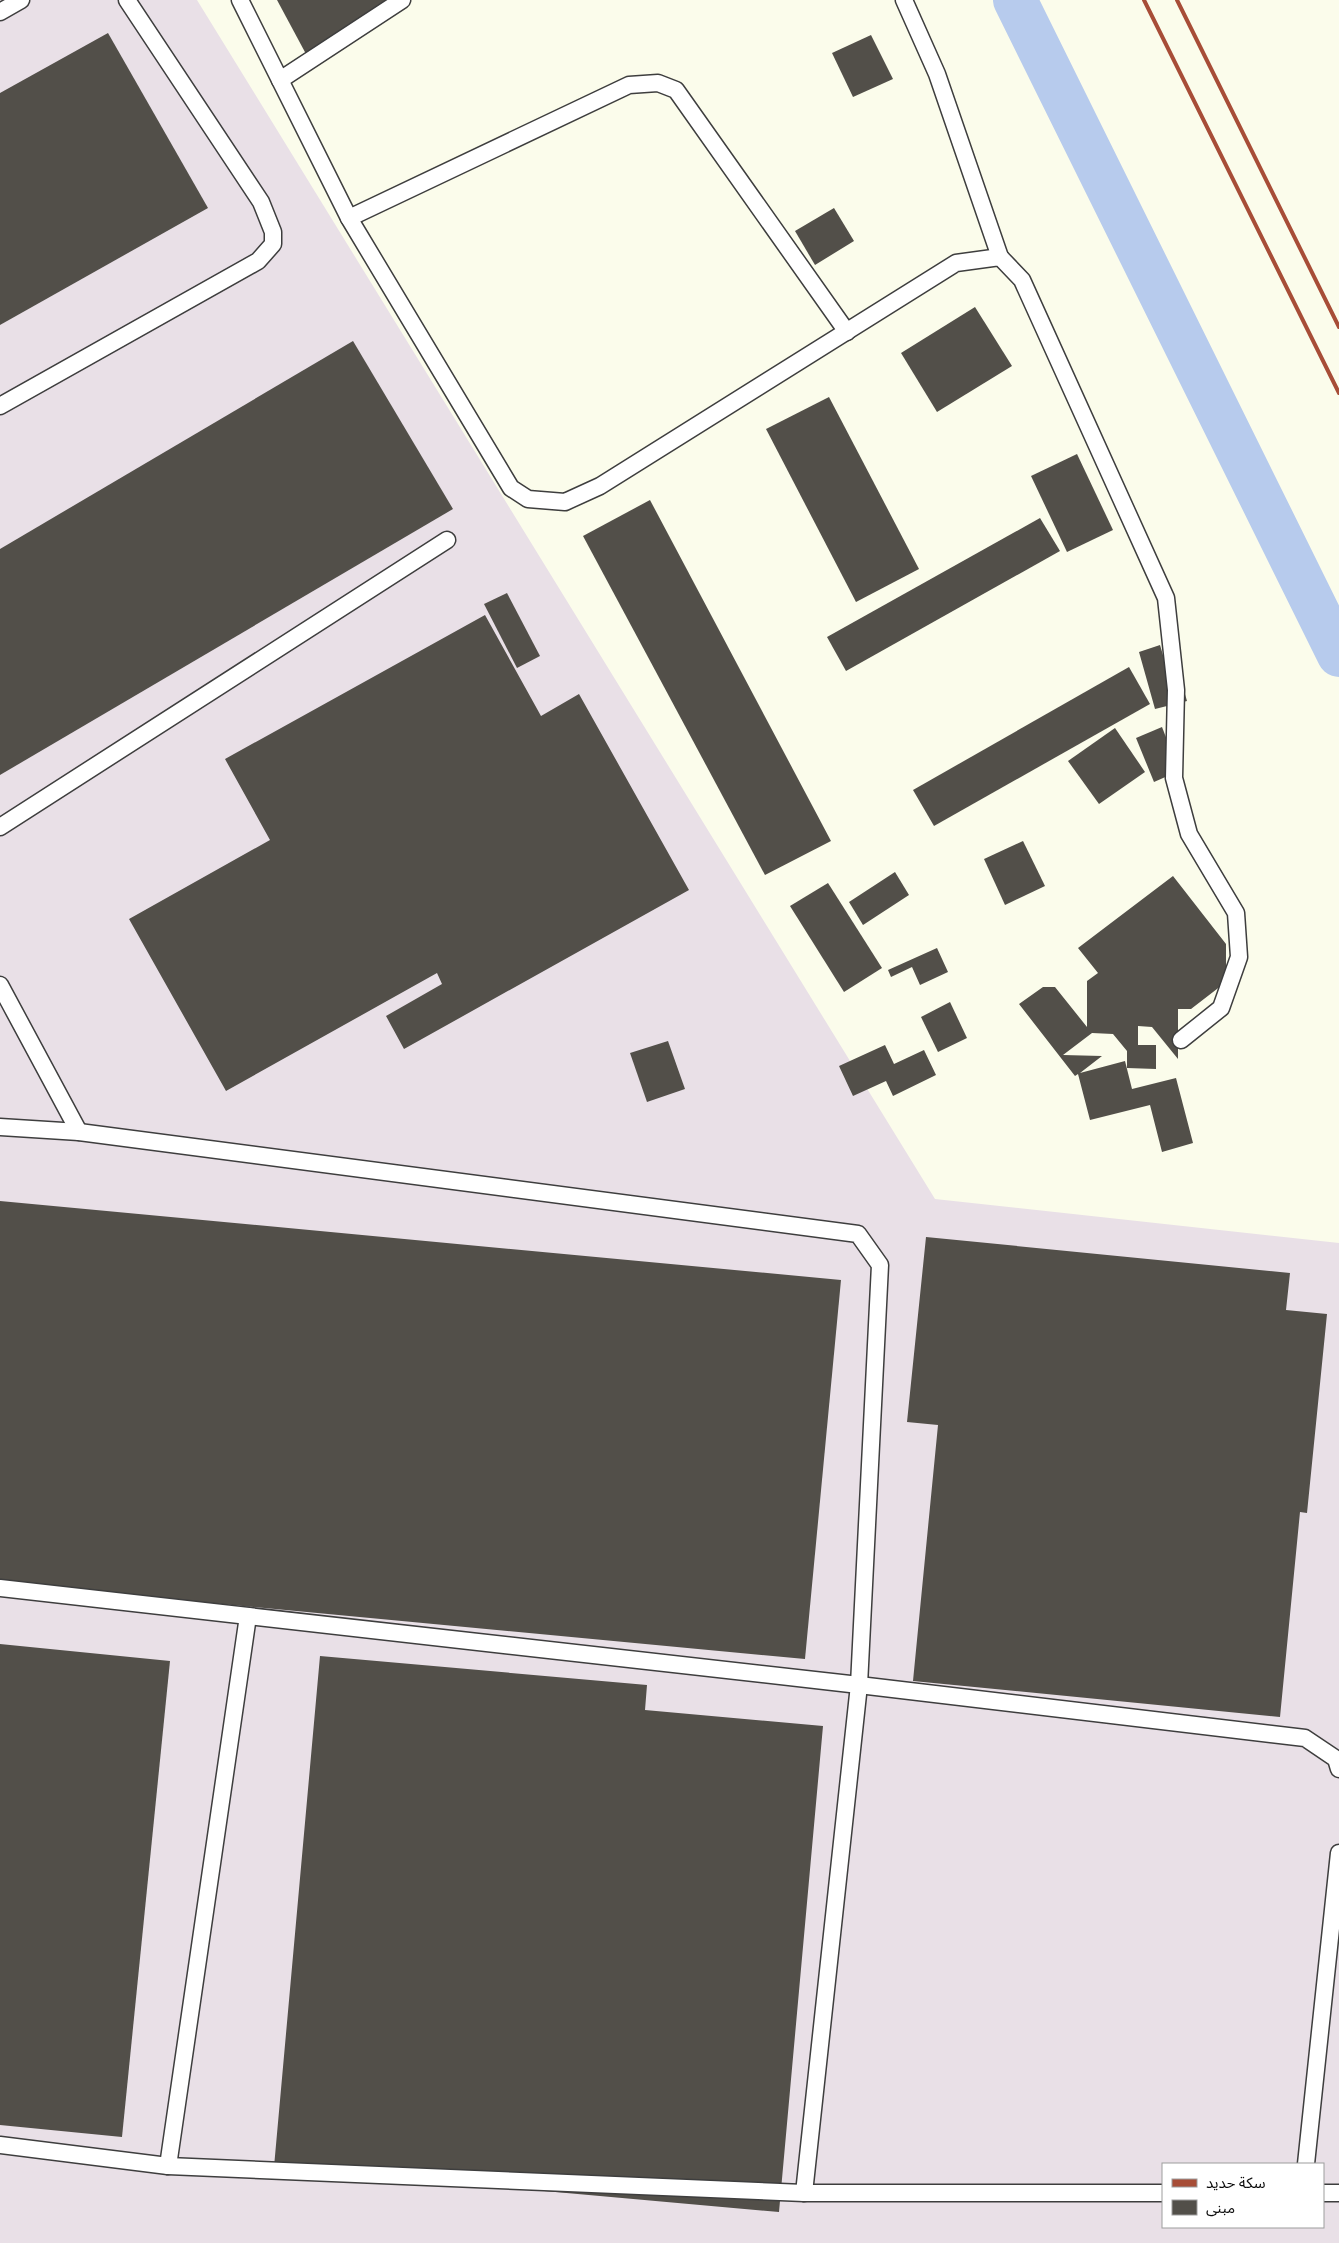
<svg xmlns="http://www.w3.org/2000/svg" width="1339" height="2243" font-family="Merriweather,'Noto Sans Arabic',serif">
<rect width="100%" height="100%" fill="#fbfceb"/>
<path fill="#e9e0e7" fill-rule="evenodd" d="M 0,0 L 197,0 L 935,1199 L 1339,1243 L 1339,2243 L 0,2243 ZM 1163,2164 L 1323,2164 L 1323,2227 L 1163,2227 Z"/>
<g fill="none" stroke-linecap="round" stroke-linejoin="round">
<path stroke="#b7cbed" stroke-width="44" d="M 1015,0 L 1339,655"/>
</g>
<g fill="#524f49">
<path d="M 277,0 L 407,0 L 306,54 Z"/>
<path d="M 108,33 L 208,208 L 0,325 L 0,93 Z"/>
<path d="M 871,35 L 893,79 L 853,97 L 832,53 Z"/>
<path d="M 834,208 L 854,241 L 815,265 L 795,231 Z"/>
<path d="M 975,307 L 1012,366 L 937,412 L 901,353 Z"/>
<path d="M 353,341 L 453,509 L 0,775 L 0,549 Z"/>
<path d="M 829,397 L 919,569 L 856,602 L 766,429 Z"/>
<path d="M 1077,454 L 1113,530 L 1067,552 L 1031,476 Z"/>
<path d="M 650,500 L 831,841 L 765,875 L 583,536 Z"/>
<path d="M 1040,518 L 1060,551 L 846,671 L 827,637 Z"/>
<path d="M 507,593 L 540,656 L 517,668 L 484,604 Z"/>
<path d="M 485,615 L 541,716 L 579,694 L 689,890 L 404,1049 L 386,1016 L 442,984 L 437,973 L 226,1091 L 129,919 L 270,840 L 225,759 Z"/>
<path d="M 1160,645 L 1168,672 L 1178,670 L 1187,701 L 1155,709 L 1139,652 Z"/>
<path d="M 1129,667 L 1150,704 L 934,826 L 913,790 Z"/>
<path d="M 1162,727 L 1179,771 L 1154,782 L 1136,738 Z"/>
<path d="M 1115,728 L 1145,772 L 1099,804 L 1068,761 Z"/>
<path d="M 1023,841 L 1045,886 L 1005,905 L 984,859 Z"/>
<path d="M 895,872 L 909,895 L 863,925 L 849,902 Z"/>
<path d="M 1173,876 L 1226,944 L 1226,982 L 1191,1009 L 1178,1009 L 1178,1059 L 1152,1027 L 1138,1026 L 1138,1045 L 1156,1045 L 1156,1069 L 1127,1068 L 1127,1051 L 1113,1034 L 1092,1033 L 1063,1055 L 1102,1056 L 1080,1073 L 1125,1061 L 1132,1089 L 1176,1078 L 1193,1143 L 1162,1152 L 1150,1105 L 1090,1120 L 1078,1074 L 1075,1076 L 1019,1004 L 1043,987 L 1055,987 L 1087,1027 L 1087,981 L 1098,973 L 1078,948 Z"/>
<path d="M 828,883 L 882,968 L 844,992 L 790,906 Z"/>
<path d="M 937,948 L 948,972 L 920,985 L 912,967 L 891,977 L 888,970 Z"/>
<path d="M 950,1002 L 967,1038 L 938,1052 L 921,1017 Z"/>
<path d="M 668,1041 L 685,1089 L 647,1102 L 630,1053 Z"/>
<path d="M 885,1045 L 894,1064 L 924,1050 L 936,1075 L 893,1096 L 886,1081 L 853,1096 L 839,1066 Z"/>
<path d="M 0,1201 L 841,1280 L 805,1659 L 0,1583 Z"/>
<path d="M 926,1237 L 1290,1273 L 1286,1310 L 1327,1314 L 1307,1513 L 1300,1512 L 1280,1717 L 913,1681 L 938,1425 L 907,1422 Z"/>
<path d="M 0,1644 L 170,1661 L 122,2137 L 0,2125 Z"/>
<path d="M 320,1656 L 647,1685 L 645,1710 L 823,1726 L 779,2212 L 274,2167 Z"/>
</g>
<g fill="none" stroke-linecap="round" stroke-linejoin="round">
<g stroke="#3e3e3e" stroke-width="19">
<g id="lane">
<path d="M 240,0 L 349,218 L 511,488 L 528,499 L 565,502 L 600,486 L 956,263 L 1000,257 L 1022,280 L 1166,598 L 1176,690 L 1174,778 L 1189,834 L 1236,913 L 1239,957 L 1221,1008 L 1181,1040"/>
<path d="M 904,0 L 937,74 L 1000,257"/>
<path d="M 0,12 L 21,0"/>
<path d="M 280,80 L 402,0"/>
<path d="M 349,218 L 629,85 L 658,83 L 676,90 L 847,332"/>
<path d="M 0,406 L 258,261 L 273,244 L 273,232 L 261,202 L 127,0"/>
<path d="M 0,827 L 447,540"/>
<path d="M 0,985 L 79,1132"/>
<path d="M 0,1127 L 79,1132 L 858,1234 L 880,1265 L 859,1685 L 804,2193"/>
<path d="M 0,1588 L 859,1685 L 1305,1738 L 1336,1759 L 1339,1769"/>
<path d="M 0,2145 L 168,2166 L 804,2193 L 1163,2193"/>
<path d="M 1306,2164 L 1339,1853"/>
<path d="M 168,2166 L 248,1616"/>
<path d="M 1323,2193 L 1339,2193"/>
</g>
</g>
<use href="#lane" stroke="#fff" stroke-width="16"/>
<g stroke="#a74d37" stroke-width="4">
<path d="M 1144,0 L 1339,393"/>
<path d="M 1177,0 L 1339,327"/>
</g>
</g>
<rect x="1162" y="2163" width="162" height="65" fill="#ffffff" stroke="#9d9d9d"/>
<rect x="1172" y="2179" width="25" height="8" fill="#a74d37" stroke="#9d9d9d"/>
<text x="1206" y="2188" font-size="15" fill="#0b0b0b">سكة حديد</text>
<rect x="1172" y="2200" width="25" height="15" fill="#524f49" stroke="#9d9d9d"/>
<text x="1206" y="2213" font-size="15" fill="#0b0b0b">مبنى</text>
</svg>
